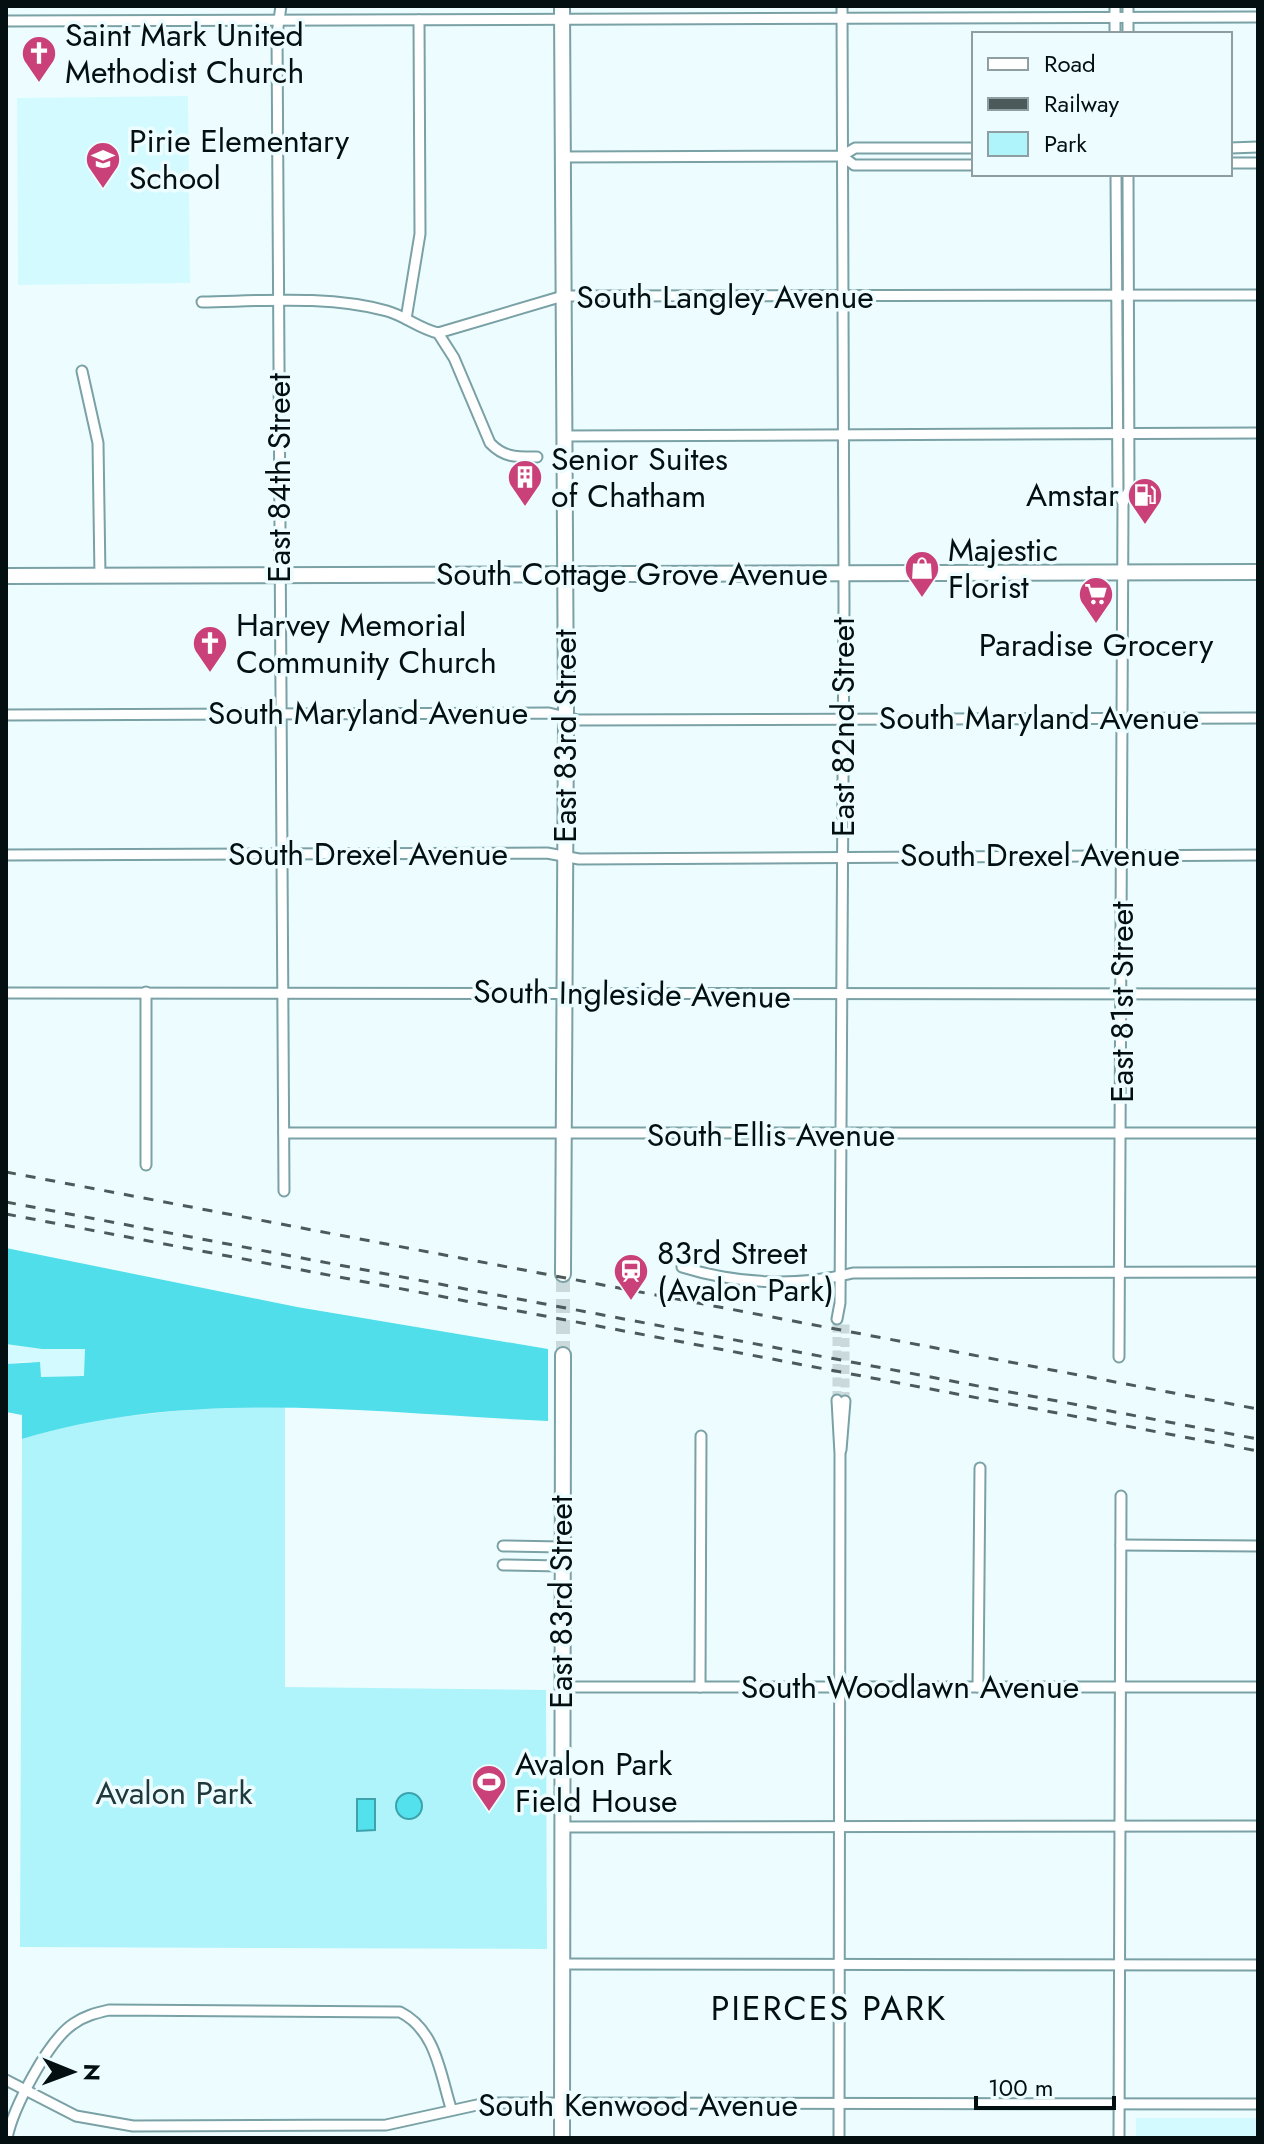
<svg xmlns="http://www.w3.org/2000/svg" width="1264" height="2144" font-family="Jost,sans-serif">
<rect width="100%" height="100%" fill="#edfdff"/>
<g fill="#d3fbff">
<path d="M 188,96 L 190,283 L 18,285 L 17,98 Z"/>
<path d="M 6,1344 L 42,1349 L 85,1348 L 85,1376 L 40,1377 L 31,1361 L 6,1364 Z"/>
<rect x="1136" y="2118" width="122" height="20"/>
</g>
<path fill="#b0f4fb" d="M 227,1405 L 285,1407 L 285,1687 L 546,1690 L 547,1949 L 20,1947 L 22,1439 L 77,1422 Z"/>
<path fill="#4fdeea" d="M 6,1248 L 297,1307 L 548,1349 L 548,1421 C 372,1413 192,1387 22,1439 L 22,1415 L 6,1412 L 6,1364 L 40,1362 L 41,1377 L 84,1376 L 85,1349 L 42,1349 L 6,1344 Z"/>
<g fill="#54e1ee" stroke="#3ca2ac" stroke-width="2">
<circle cx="409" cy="1806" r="13"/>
<path d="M 357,1799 L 375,1799 L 375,1830 L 357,1831 Z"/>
</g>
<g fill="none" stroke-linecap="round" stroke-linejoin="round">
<g stroke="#cad9db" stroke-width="9" stroke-dasharray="9 4.5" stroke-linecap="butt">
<path d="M 837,1400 L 837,1319"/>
<path d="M 845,1401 L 845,1320"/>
</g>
<path stroke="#cad9db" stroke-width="14" stroke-dasharray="14 7" stroke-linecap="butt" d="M 563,1355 L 563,1274"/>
<g stroke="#7aa1a5" stroke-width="13">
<g id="street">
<path d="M 281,6 L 277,34 L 284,1191"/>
<path d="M 1115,6 L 1115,34"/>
<path d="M 1128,6 L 1128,34"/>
<path d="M 6,21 L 1258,17"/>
<path d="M 1230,148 L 1258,147"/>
<path d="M 842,156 L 854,165 L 974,165"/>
<path d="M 563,157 L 842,156 L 855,148 L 974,148"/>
<path d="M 1230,163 L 1258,163"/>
<path d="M 1116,174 L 1118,493 L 1123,503 L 1119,1357"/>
<path d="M 202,302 C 262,301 329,295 387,311 C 405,316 420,329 438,333 L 563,296 L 1258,295"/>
<path d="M 406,319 L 420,234 L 419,20"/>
<path d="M 438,333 L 454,358 L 490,443 C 504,458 518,457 537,457"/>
<path d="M 82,371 L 98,443 L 100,576"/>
<path d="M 564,436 L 1258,433"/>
<path d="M 1123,503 L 1129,490 L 1128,174"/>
<path d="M 6,715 L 549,713 L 578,720 L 1258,718"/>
<path d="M 6,855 L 547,853 L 579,859 L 1258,855"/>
<path d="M 146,992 L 146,1165"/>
<path d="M 6,993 L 1258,994"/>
<path d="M 284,1133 L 1258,1133"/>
<path d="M 682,1267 C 736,1284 798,1287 853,1273 L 1258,1272"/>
<path d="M 837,1319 L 840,1303 L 844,606 L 842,6"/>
<path d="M 837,1400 L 840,1454 L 839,2138"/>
<path d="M 841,1450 L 845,1401"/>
<path d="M 1121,1545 L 1258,1546"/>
<path d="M 503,1546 L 561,1547"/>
<path d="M 503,1565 L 561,1566"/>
<path d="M 561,1687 L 1258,1687"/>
<path d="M 700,1687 L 701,1436"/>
<path d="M 978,1687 L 980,1468"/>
<path d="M 562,1827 L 1258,1826"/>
<path d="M 562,1964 L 1258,1965"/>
<path d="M 6,2080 L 76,2116 L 133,2126 L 386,2125 L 486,2103 L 1258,2104"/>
<path d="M 7,2138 C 13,2108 48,2041 73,2024 C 84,2016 96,2013 109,2010 L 400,2012 C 436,2030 440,2073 451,2108"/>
<path d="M 1119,2138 L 1121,1496"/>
</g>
</g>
<g stroke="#7aa1a5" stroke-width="18">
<g id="secondary">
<path d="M 562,6 L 566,717 L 563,1274"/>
<path d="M 6,576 L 1258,572"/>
<path d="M 562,2138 L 563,1355"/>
</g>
</g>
<use href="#street" stroke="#fff" stroke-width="9"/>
<use href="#secondary" stroke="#fff" stroke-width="14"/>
<g stroke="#4d5a5c" stroke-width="3" stroke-dasharray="10 10" stroke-linecap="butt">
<path d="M 6,1172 L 1258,1409"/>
<path d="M 6,1202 L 1258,1439"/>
<path d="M 6,1214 L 1258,1451"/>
</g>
</g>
<defs>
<g id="church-pin" transform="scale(1.8)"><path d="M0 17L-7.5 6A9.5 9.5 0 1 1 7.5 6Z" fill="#ca4079" stroke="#edfdff"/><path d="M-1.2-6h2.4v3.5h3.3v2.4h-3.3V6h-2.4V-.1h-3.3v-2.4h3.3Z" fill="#fff"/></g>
<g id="school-pin" transform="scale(1.8)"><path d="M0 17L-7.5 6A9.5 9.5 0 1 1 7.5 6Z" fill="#ca4079" stroke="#edfdff"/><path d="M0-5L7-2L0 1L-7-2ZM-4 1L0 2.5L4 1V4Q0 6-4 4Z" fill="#fff"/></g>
<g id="building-pin" transform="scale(1.8)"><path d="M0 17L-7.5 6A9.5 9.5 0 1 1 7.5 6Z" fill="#ca4079" stroke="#edfdff"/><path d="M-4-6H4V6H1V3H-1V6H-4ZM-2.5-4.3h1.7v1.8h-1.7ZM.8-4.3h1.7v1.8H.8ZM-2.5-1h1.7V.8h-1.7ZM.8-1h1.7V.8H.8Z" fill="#fff"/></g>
<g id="fuel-pin" transform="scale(1.8)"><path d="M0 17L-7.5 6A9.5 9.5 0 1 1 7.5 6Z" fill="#ca4079" stroke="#edfdff"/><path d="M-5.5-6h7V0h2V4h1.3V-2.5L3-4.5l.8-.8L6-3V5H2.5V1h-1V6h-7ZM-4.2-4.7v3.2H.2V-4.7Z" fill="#fff"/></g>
<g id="shop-pin" transform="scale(1.8)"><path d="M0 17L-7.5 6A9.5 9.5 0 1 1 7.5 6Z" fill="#ca4079" stroke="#edfdff"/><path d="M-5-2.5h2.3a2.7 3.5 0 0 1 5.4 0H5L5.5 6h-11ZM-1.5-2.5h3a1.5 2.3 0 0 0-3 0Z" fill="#fff"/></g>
<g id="supermarket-pin" transform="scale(1.8)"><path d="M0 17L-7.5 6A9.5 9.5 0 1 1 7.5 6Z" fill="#ca4079" stroke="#edfdff"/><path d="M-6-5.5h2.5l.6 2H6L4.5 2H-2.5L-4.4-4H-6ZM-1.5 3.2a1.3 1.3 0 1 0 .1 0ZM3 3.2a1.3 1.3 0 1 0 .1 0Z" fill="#fff"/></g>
<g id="station-pin" transform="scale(1.8)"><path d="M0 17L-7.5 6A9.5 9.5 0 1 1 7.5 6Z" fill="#ca4079" stroke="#edfdff"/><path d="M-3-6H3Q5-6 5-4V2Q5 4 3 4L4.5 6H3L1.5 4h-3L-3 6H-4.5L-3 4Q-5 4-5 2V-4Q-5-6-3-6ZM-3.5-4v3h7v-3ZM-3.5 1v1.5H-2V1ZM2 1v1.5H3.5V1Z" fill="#fff"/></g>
<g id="stadium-pin" transform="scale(1.8)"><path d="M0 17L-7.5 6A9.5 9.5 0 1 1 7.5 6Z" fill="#ca4079" stroke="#edfdff"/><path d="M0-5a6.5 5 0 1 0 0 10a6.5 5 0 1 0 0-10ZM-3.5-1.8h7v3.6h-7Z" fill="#fff"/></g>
</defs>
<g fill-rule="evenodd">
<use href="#church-pin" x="39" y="53"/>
<use href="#school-pin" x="103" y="159"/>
<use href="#building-pin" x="525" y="477"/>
<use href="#fuel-pin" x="1145" y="495"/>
<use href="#shop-pin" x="922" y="568"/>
<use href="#supermarket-pin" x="1096" y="594"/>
<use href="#church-pin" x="210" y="643"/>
<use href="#station-pin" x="631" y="1271"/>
<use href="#stadium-pin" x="489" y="1782"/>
</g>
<g text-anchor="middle" stroke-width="7" stroke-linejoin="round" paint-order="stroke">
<g font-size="32" fill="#030f11" stroke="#edfdff" text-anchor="start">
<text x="65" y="46">Saint Mark United<tspan x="65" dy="37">Methodist Church</tspan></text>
<text x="129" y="152">Pirie Elementary<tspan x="129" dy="37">School</tspan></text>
<text x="551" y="470">Senior Suites<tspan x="551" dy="37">of Chatham</tspan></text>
<text x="1119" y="506" text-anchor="end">Amstar</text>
<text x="948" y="561">Majestic<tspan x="948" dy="37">Florist</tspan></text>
<text x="236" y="636">Harvey Memorial<tspan x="236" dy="37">Community Church</tspan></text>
<text x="1096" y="656" text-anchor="middle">Paradise Grocery</text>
<text x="657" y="1264">83rd Street<tspan x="657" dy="37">(Avalon Park)</tspan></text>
<text x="515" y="1775">Avalon Park<tspan x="515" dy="37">Field House</tspan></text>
</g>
<g font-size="32" fill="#030f11" stroke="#edfdff">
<text x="725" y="308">South Langley Avenue</text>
<text transform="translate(279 478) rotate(-90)" y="11">East 84th Street</text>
<text x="632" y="585">South Cottage Grove Avenue</text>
<text x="368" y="724">South Maryland Avenue</text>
<text x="1039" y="729">South Maryland Avenue</text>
<text transform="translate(843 727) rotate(-90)" y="11">East 82nd Street</text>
<text transform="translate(565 736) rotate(-90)" y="11">East 83rd Street</text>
<text x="368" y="865">South Drexel Avenue</text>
<text x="1040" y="866">South Drexel Avenue</text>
<text transform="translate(632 994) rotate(1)" y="11">South Ingleside Avenue</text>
<text transform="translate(1122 1002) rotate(-90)" y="11">East 81st Street</text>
<text x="771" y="1146">South Ellis Avenue</text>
<text transform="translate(561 1602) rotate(-90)" y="11">East 83rd Street</text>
<text x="910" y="1698">South Woodlawn Avenue</text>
<text x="638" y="2116">South Kenwood Avenue</text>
</g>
<g font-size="32" fill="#20383b" stroke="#edfdff">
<text x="174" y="1804">Avalon Park</text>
</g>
<g font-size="34" letter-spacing="2" fill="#030f11" stroke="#edfdff">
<text x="829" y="2020">PIERCES PARK</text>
</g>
</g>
<rect width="1264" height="2144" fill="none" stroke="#030f11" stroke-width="16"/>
<rect x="972" y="32" width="260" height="144" fill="#edfdff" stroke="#8f9ea0" stroke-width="2"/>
<rect x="988" y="58" width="40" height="12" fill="#ffffff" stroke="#8f9ea0" stroke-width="2"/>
<text x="1044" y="72" font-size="24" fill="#030f11">Road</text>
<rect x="988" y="98" width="40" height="12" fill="#4d5a5c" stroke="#8f9ea0" stroke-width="2"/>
<text x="1044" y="112" font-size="24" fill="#030f11">Railway</text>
<rect x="988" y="132" width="40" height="24" fill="#b0f4fb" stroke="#8f9ea0" stroke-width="2"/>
<text x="1044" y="152" font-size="24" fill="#030f11">Park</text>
<g transform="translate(72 2072) rotate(91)" stroke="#edfdff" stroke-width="6" paint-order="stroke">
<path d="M0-6L14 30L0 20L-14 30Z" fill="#030f11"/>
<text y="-12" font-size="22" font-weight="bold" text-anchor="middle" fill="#030f11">N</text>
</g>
<path d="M976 2096v12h138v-12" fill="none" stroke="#030f11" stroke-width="4"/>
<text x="988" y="2096" font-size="24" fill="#030f11" stroke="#edfdff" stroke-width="6" paint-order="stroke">100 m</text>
</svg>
